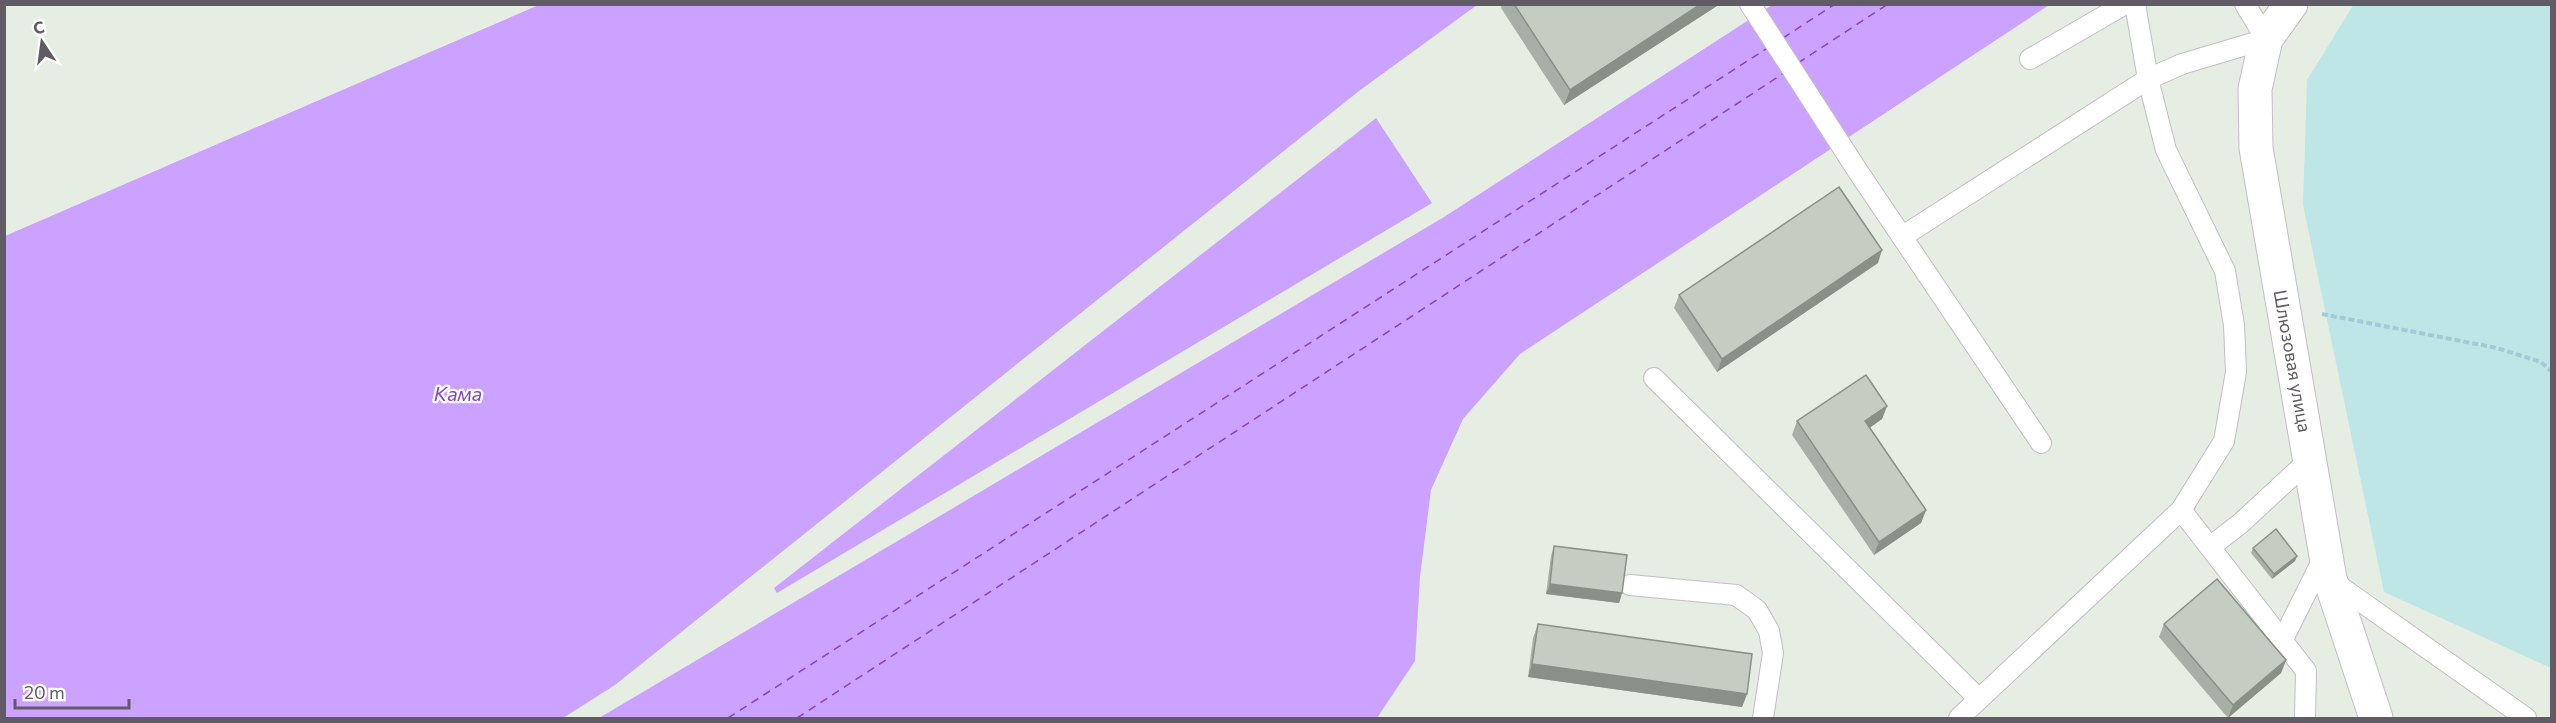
<svg xmlns="http://www.w3.org/2000/svg" width="2556" height="723" font-family="Commissioner,sans-serif">
<rect width="100%" height="100%" fill="#e6eee3"/>
<path fill="#bfe6e6" d="M 2354,4 L 2551,5 L 2551,668 L 2384,592 L 2303,205 L 2307,80 Z"/>
<g fill="#cba2ff">
<path d="M 541,4 L 1477,4 L 1477,5 L 1359,91 L 615,685 L 563,718 L 5,718 L 5,236 Z"/>
<path d="M 1772,5 L 2049,5 L 1520,354 L 1463,419 L 1431,490 L 1420,577 L 1415,661 L 1377,718 L 599,718 L 1444,217 Z"/>
<path d="M 1376,118 L 1432,203 L 777,593 L 774,588 Z"/>
</g>
<g fill="none" stroke-linecap="round" stroke-linejoin="round">
<g stroke="#8643c4" stroke-width="1.5" stroke-dasharray="8 6" stroke-linecap="butt">
<path d="M 1783,38 L 1835,4"/>
<path d="M 1798,63 L 1888,4"/>
<path d="M 728,718 L 1769,47"/>
<path d="M 797,718 L 1784,73"/>
</g>
<g stroke="#c2bdc5" stroke-width="22">
<g id="service">
<path d="M 1750,4 L 1859,173 L 2041,443"/>
<path d="M 2030,59 L 2125,4"/>
<path d="M 1903,236 L 2148,79 L 2182,64 L 2266,39 L 2245,4"/>
<path d="M 1654,378 L 1979,699"/>
<path d="M 2181,510 L 2306,671 L 2305,718"/>
<path d="M 2210,547 L 2241,523 L 2309,460"/>
<path d="M 2332,581 L 2526,718"/>
<path d="M 1630,585 L 1736,595 L 1757,610 L 1769,631 L 1773,653 L 1763,718"/>
<path d="M 2282,641 L 2324,557"/>
<path d="M 1959,718 L 2181,510 L 2224,441 L 2236,372 L 2234,325 L 2225,271 L 2166,150 L 2148,79 L 2135,4"/>
</g>
</g>
<g stroke="#c2bdc5" stroke-width="35">
<path id="tertiary" d="M 2291,4 L 2266,39 L 2255,89 L 2256,148 L 2330,579 L 2376,718"/>
</g>
<path stroke="#a2cad8" stroke-width="4" stroke-dasharray="6 3" stroke-linecap="butt" d="M 2322,314 L 2497,348 L 2541,362 L 2552,372"/>
<use href="#service" stroke="#fff" stroke-width="20"/>
<use href="#tertiary" stroke="#fff" stroke-width="33"/>
</g>
<g fill="#a9afa6">
<path d="M 1502,4 L 1720,4 L 1564,105 L 1501,8 Z"/>
<path d="M 1878,263 L 1717,372 L 1674,308 L 1679,295 Z"/>
<path d="M 1887,406 L 1882,419 L 1870,427 L 1926,510 L 1921,523 L 1874,555 L 1792,435 L 1797,421 Z"/>
<path d="M 1554,546 L 1622,593 L 1619,603 L 1546,594 L 1551,556 Z"/>
<path d="M 2253,548 L 2297,556 L 2295,561 L 2272,579 L 2251,553 Z"/>
<path d="M 1538,624 L 1747,694 L 1742,707 L 1528,677 L 1533,638 Z"/>
<path d="M 2164,624 L 2286,660 L 2281,673 L 2228,718 L 2159,637 Z"/>
</g>
<g fill="#8a8f87">
<path d="M 1701,4 L 1720,4 L 1564,105 L 1570,90 Z"/>
<path d="M 1882,250 L 1878,263 L 1717,372 L 1722,359 Z"/>
<path d="M 1887,406 L 1882,419 L 1861,434 L 1865,421 Z"/>
<path d="M 1926,510 L 1921,523 L 1874,555 L 1879,542 Z"/>
<path d="M 2297,556 L 2295,561 L 2272,579 L 2274,574 Z"/>
<path d="M 1550,584 L 1622,593 L 1619,603 L 1546,594 Z"/>
<path d="M 2286,660 L 2281,673 L 2228,718 L 2233,705 Z"/>
<path d="M 1532,664 L 1747,694 L 1742,707 L 1528,677 Z"/>
</g>
<g fill="#c5ccc1" stroke="#8a8f87" stroke-width="1.5">
<path d="M 1514,4 L 1701,4 L 1570,90 Z"/>
<path d="M 1839,187 L 1882,250 L 1722,359 L 1679,295 Z"/>
<path d="M 1866,375 L 1887,406 L 1865,421 L 1926,510 L 1879,542 L 1797,421 Z"/>
<path d="M 2276,529 L 2297,556 L 2274,574 L 2253,548 Z"/>
<path d="M 1554,546 L 1627,555 L 1622,593 L 1550,584 Z"/>
<path d="M 2217,579 L 2286,660 L 2233,705 L 2164,624 Z"/>
<path d="M 1538,624 L 1752,654 L 1747,694 L 1532,664 Z"/>
</g>
<g text-anchor="middle" stroke-width="4.5" stroke-linejoin="round" paint-order="stroke">
<g font-size="18" fill="#605b64" stroke="#fff">
<text transform="translate(2292 361) rotate(80)" y="6">Шлюзовая улица</text>
</g>
<g font-size="20" font-style="italic" fill="#8643c4" stroke="#fff">
<text x="458" y="401">Кама</text>
</g>
</g>
<rect width="2556" height="723" fill="none" stroke="#605b64" stroke-width="12"/>
<g transform="translate(42 42) rotate(347)" stroke="#ffffff" stroke-width="4.5" paint-order="stroke">
<path d="M0-4.5L10 22L0 15L-10 22Z" fill="#605b64"/>
<text y="-9" font-size="16" font-weight="bold" text-anchor="middle" fill="#605b64">С</text>
</g>
<path d="M15 699v9h114v-9" fill="none" stroke="#605b64" stroke-width="3"/>
<text x="24" y="699" font-size="18" fill="#605b64" stroke="#ffffff" stroke-width="4.5" paint-order="stroke">20 m</text>
</svg>
